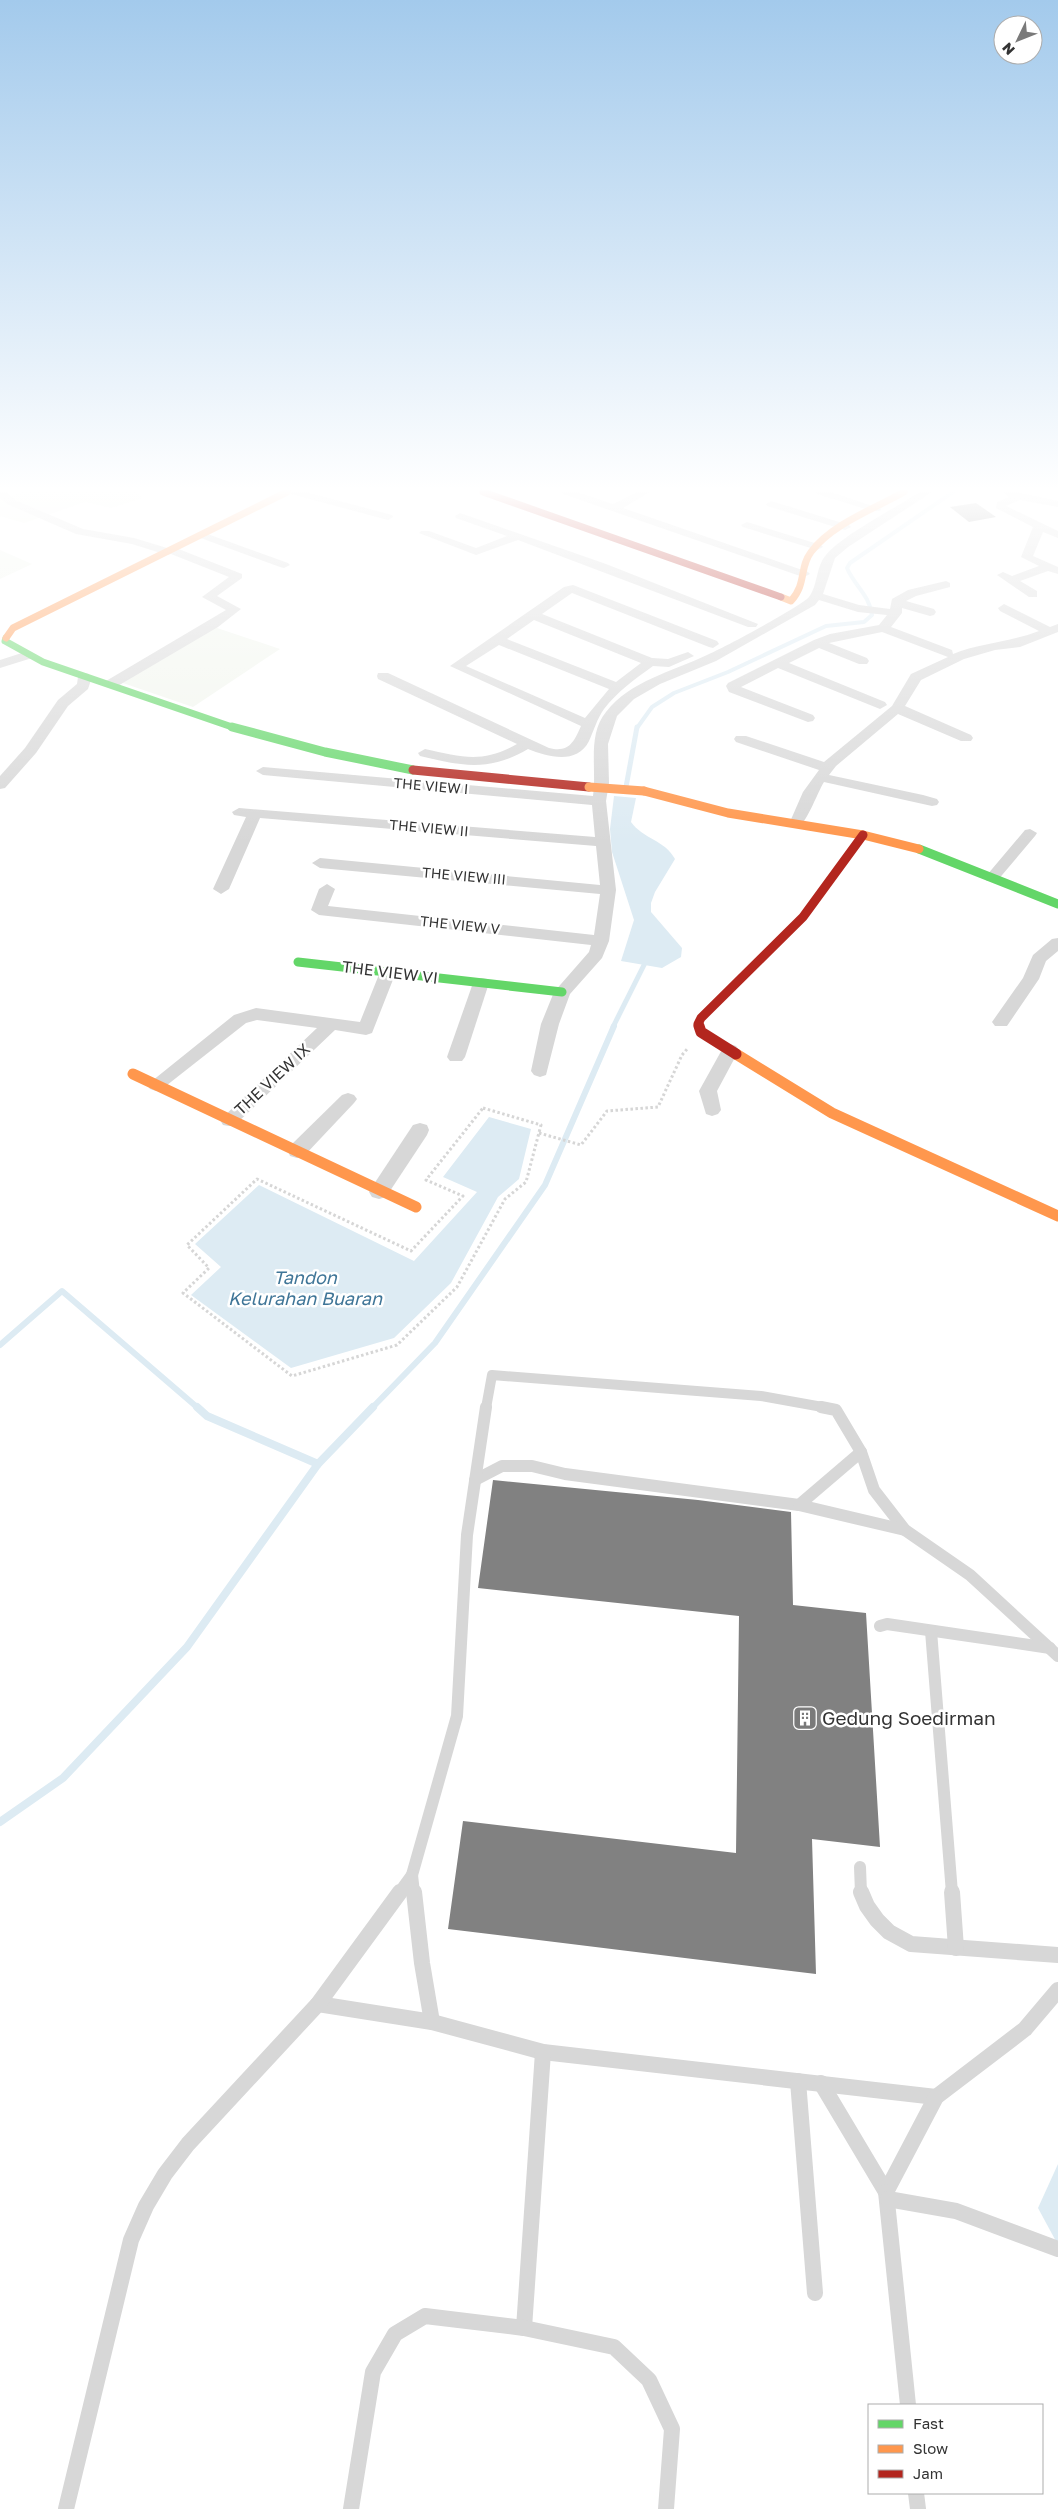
<svg xmlns="http://www.w3.org/2000/svg" width="1058" height="2509" font-family="'Golos Text',sans-serif">
<rect width="100%" height="100%" fill="#fff"/>
<g fill="#f1f5ed">
<path d="M 22,492 L 137,492 L 143,498 L 111,508 L 85,502 L 24,523 L 0,516 L 0,499 Z"/>
<path d="M 0,550 L 32,564 L 0,579 Z"/>
<path d="M 214,627 L 280,649 L 193,707 L 120,682 Z"/>
</g>
<g fill="#ddebf3">
<path d="M 614,796 L 636,798 L 631,822 C 643,839 665,840 675,859 L 655,892 L 651,903 L 651,912 L 682,948 L 681,957 L 662,968 L 621,961 L 634,920 L 612,852 L 610,829 Z"/>
<path d="M 489,1117 L 531,1129 L 519,1179 L 498,1197 L 451,1283 L 394,1338 L 291,1368 L 191,1295 L 221,1267 L 195,1244 L 259,1185 L 414,1261 L 477,1192 L 443,1177 Z"/>
<path d="M 1058,2164 L 1058,2245 L 1038,2208 Z"/>
</g>
<g fill="none" stroke-linecap="round" stroke-linejoin="round">
<path stroke="#ddebf3" stroke-width="4" d="M 637,728 L 652,707 L 674,693 L 728,672 L 826,626 L 864,622 L 872,615 C 870,596 854,585 847,568 L 850,563 L 953,492"/>
<g stroke="#ddebf3" stroke-width="5">
<path d="M 626,787 L 637,727"/>
<path d="M 613,1027 L 647,959"/>
</g>
<g stroke="#ddebf3" stroke-width="6">
<path d="M 0,1345 L 62,1291 L 198,1408"/>
<path d="M 372,1408 L 435,1343 L 545,1185 L 614,1026"/>
</g>
<g stroke="#ddebf3" stroke-width="8">
<path d="M 197,1407 L 207,1416 L 318,1464"/>
<path d="M 0,1822 L 63,1778 L 187,1647 L 318,1464 L 373,1407"/>
</g>
</g>
<g fill="#818181">
<path d="M 976,503 L 996,517 L 969,522 L 950,507 Z"/>
<path d="M 493,1480 L 698,1500 L 791,1512 L 793,1605 L 866,1613 L 880,1847 L 812,1839 L 816,1974 L 448,1929 L 463,1821 L 736,1853 L 739,1616 L 478,1588 Z"/>
</g>
<g fill="none" stroke-linecap="round" stroke-linejoin="round">
<g stroke="#d6d6d6" stroke-width="3" stroke-dasharray="2.5 2.5" stroke-linecap="butt">
<path d="M 483,1108 L 541,1125 L 526,1182 L 505,1199 L 457,1287 L 397,1345 L 292,1376 L 183,1293 L 209,1268 L 187,1245 L 257,1179 L 411,1251 L 463,1196 L 426,1180 Z"/>
<path d="M 539,1133 L 581,1145 L 607,1111 L 658,1107 L 682,1055 L 688,1048"/>
</g>
<path stroke="#d7d7d7" stroke-width="10" d="M 486,1408 L 492,1375 L 761,1396 L 828,1408"/>
<g stroke="#d7d7d7" stroke-width="12">
<path d="M 821,1407 L 836,1410 L 861,1452 L 874,1490 L 905,1530 L 970,1575 L 1058,1656"/>
<path d="M 475,1480 L 502,1466 L 532,1466 L 565,1474 L 799,1505 L 905,1530"/>
<path d="M 799,1505 L 861,1452"/>
<path d="M 880,1626 L 887,1624 L 1050,1648"/>
<path d="M 931,1631 L 952,1893"/>
<path d="M 860,1867 L 861,1893"/>
<path d="M 412,1875 L 457,1716 L 467,1535 L 486,1407"/>
<path d="M 399,1893 L 412,1875 L 414,1893"/>
</g>
<g stroke="#d7d7d7" stroke-width="16">
<path d="M 414,1892 L 422,1963 L 432,2022"/>
<path d="M 861,1892 L 867,1906 L 877,1920 L 889,1932 L 911,1944 L 1058,1955"/>
<path d="M 952,1892 L 956,1948"/>
<path d="M 318,2004 L 432,2022 L 543,2052 L 936,2097"/>
<path d="M 798,2081 L 815,2293"/>
<path d="M 821,2083 L 886,2192 L 936,2097 L 1025,2029 L 1058,1990"/>
<path d="M 886,2192 L 908,2405"/>
<path d="M 888,2199 L 956,2211 L 1058,2249"/>
<path d="M 524,2328 L 543,2052"/>
<path d="M 916,2493 L 918,2509"/>
<path d="M 66,2509 L 131,2240 L 146,2206 L 165,2174 L 188,2144 L 318,2004 L 400,1892"/>
<path d="M 351,2509 L 373,2372 L 395,2334 L 425,2316 L 524,2328 L 614,2347 L 649,2380 L 672,2429 L 666,2509"/>
</g>
<g fill="#d7d7d7" fill-rule="evenodd">
<path d="M 0,492 L 6,492 L 15,500 L 83,529 L 134,538 L 167,548 L 176,548 L 242,574 L 242,578 L 217,596 L 241,609 L 218,627 L 116,687 L 106,687 L 105,684 L 106,681 L 226,610 L 202,597 L 229,577 L 171,554 L 167,555 L 132,544 L 76,534 L 7,504 L 0,498 Z"/>
<path d="M 290,492 L 306,492 L 392,515 L 393,517 L 388,520 L 291,494 Z"/>
<path d="M 562,492 L 577,492 L 613,504 L 637,492 L 650,492 L 623,508 L 808,572 L 810,574 L 804,577 L 800,576 L 563,494 Z"/>
<path d="M 816,492 L 831,492 L 881,509 L 880,511 L 872,511 L 817,494 Z"/>
<path d="M 920,492 L 932,492 L 848,547 L 835,558 L 823,594 L 859,605 L 890,609 L 892,599 L 908,590 L 946,581 L 950,583 L 950,587 L 916,596 L 906,601 L 934,609 L 936,612 L 934,615 L 930,616 L 902,608 L 902,613 L 891,627 L 952,650 L 953,654 C 981,643 1011,642 1039,631 L 1000,611 L 998,608 L 1004,604 L 1050,627 L 1058,624 L 1058,632 L 1020,647 L 995,650 L 964,659 L 921,680 L 905,706 L 971,735 L 973,738 L 971,741 L 961,741 L 898,714 L 836,766 L 829,775 L 923,795 L 937,799 L 939,802 L 937,805 L 932,806 L 824,782 C 817,793 806,826 796,828 L 789,824 L 803,792 L 819,770 L 736,742 L 734,739 L 736,736 L 746,736 L 824,762 L 892,706 L 911,674 L 948,657 L 882,632 L 829,643 L 867,658 L 869,661 L 867,664 L 859,664 L 819,648 L 789,663 L 885,702 L 887,705 L 880,709 L 778,668 L 741,687 L 813,715 L 815,718 L 813,721 L 808,722 L 729,692 L 726,686 L 728,683 L 814,640 L 830,634 L 879,625 L 887,615 L 858,612 L 819,600 L 815,605 L 716,661 L 660,684 L 634,699 L 617,716 L 608,744 L 609,783 L 606,801 L 616,890 L 609,941 L 602,958 L 570,994 L 559,1024 L 546,1075 L 540,1077 L 534,1075 L 531,1071 L 541,1024 L 554,992 L 589,952 L 591,945 L 319,915 L 311,910 L 319,889 L 327,884 L 335,889 L 328,906 L 594,935 L 600,894 L 320,868 L 312,863 L 320,858 L 600,885 L 596,846 L 260,818 L 229,889 L 221,894 L 213,889 L 246,817 L 234,815 L 232,812 L 239,808 L 595,837 L 592,805 L 263,775 L 256,771 L 263,767 L 593,796 C 597,769 587,735 606,712 C 631,680 672,672 707,655 C 722,649 803,605 809,597 C 818,585 816,566 826,555 C 841,536 897,507 920,492 Z"/>
<path d="M 1002,492 L 1016,492 L 1058,501 L 1058,507 L 1020,500 L 1006,506 L 1058,531 L 1058,538 L 1043,532 L 1033,556 L 1058,567 L 1058,574 L 1048,571 L 1020,581 L 1037,591 L 1037,597 L 1029,597 L 997,575 L 1003,572 L 1012,576 L 1039,566 L 1021,557 L 1033,527 L 996,508 L 997,502 L 1009,497 Z"/>
<path d="M 771,501 L 849,525 L 851,527 L 845,530 L 767,506 L 766,504 Z"/>
<path d="M 460,513 L 606,564 L 758,624 L 756,627 L 748,627 L 518,540 L 476,555 L 419,533 L 421,531 L 429,531 L 476,548 L 507,536 L 456,518 L 455,516 Z"/>
<path d="M 747,522 L 821,545 L 823,547 L 817,550 L 743,527 L 741,525 Z"/>
<path d="M 202,532 L 288,563 L 290,565 L 284,568 L 280,567 L 198,537 L 198,533 Z"/>
<path d="M 573,585 L 717,641 L 719,644 L 713,648 L 709,647 L 572,593 L 542,614 L 652,658 L 668,659 L 688,652 L 694,656 L 669,667 L 653,666 C 635,679 617,692 604,709 C 597,719 594,730 589,741 C 577,765 548,757 528,749 C 489,772 462,766 420,756 L 418,753 L 425,749 C 461,757 483,764 517,744 L 378,679 L 377,676 L 378,673 L 388,673 L 549,748 C 569,753 574,742 581,726 L 450,666 L 564,587 ZM 534,620 L 641,663 L 616,682 L 507,639 ZM 499,645 L 609,689 L 585,718 L 466,666 Z"/>
<path d="M 28,651 L 34,655 L 32,658 L 0,668 L 0,660 Z"/>
<path d="M 84,673 L 89,674 L 91,680 L 88,689 L 68,706 L 36,753 L 5,788 L 0,789 L 0,776 L 25,748 L 58,700 L 77,684 L 78,677 Z"/>
<path d="M 1030,829 L 1037,833 L 1035,836 L 997,881 L 987,881 L 984,878 L 987,875 L 1025,830 Z"/>
<path d="M 1058,938 L 1058,951 L 1046,961 L 1039,979 L 1007,1026 L 995,1026 L 992,1022 L 1023,978 L 1033,955 L 1052,939 Z"/>
<path d="M 388,967 L 394,968 L 396,972 L 372,1033 L 366,1035 L 335,1030 L 235,1125 L 229,1126 L 223,1125 L 220,1120 L 317,1028 L 257,1020 L 246,1023 L 162,1089 L 156,1091 L 150,1089 L 147,1085 L 234,1015 L 256,1008 L 360,1022 L 380,972 L 382,968 Z"/>
<path d="M 481,978 L 487,979 L 489,983 L 465,1057 L 462,1061 L 450,1061 L 447,1057 L 473,983 L 475,979 Z"/>
<path d="M 730,1044 L 736,1046 L 739,1050 L 717,1091 L 721,1110 L 718,1114 L 712,1116 L 706,1114 L 699,1091 L 724,1046 Z"/>
<path d="M 348,1093 L 354,1095 L 357,1099 L 354,1103 L 304,1156 L 297,1158 L 290,1156 L 288,1151 L 290,1146 L 342,1095 Z"/>
<path d="M 420,1123 L 427,1125 L 429,1130 L 427,1135 L 386,1197 L 379,1199 L 372,1197 L 369,1192 L 372,1187 L 413,1125 Z"/>
</g>
<path stroke="#63d668" stroke-width="7" d="M 6,638 L 5,641 L 43,662 L 235,728"/>
<g stroke="#63d668" stroke-width="9">
<path d="M 232,727 L 325,752 L 413,770"/>
<path d="M 919,849 L 1058,904"/>
<path d="M 298,962 L 562,992"/>
</g>
<g stroke="#ff974d" stroke-width="7">
<path d="M 781,597 L 791,601 C 807,583 799,568 811,552 C 832,524 874,509 904,492"/>
<path d="M 6,638 L 13,628 L 287,492"/>
</g>
<path stroke="#ff974d" stroke-width="9" d="M 644,791 L 728,813 L 863,835 L 919,849"/>
<g stroke="#ff974d" stroke-width="11">
<path d="M 736,1054 L 832,1113 L 1058,1216"/>
<path d="M 133,1074 L 416,1207"/>
</g>
<path stroke="#b3261e" stroke-width="7" d="M 483,492 L 781,597"/>
<g stroke="#b3261e" stroke-width="9">
<path d="M 413,770 L 589,787"/>
<path d="M 699,1027 L 698,1024 L 701,1018 L 803,917 L 863,835"/>
</g>
<path stroke="#b3261e" stroke-width="11" d="M 699,1026 L 701,1032 L 736,1054"/>
<path stroke="#ff974d" stroke-width="9" d="M 589,787 L 644,791"/>
</g>
<linearGradient id="sky" x2="0" y2="1"><stop stop-color="#a3caec"/><stop offset="0.58" stop-color="#fff"/><stop offset="1" stop-color="#fff" stop-opacity="0"/></linearGradient>
<rect width="1058" height="843" fill="url(#sky)"/>
<defs>
<g id="building-square" transform="scale(1.25)"><rect x="-9" y="-9" width="18" height="18" rx="4" fill="#7a7a7a" stroke="#fff"/><path d="M-4-6H4V6H1V3H-1V6H-4ZM-2.5-4.3h1.7v1.8h-1.7ZM.8-4.3h1.7v1.8H.8ZM-2.5-1h1.7V.8h-1.7ZM.8-1h1.7V.8H.8Z" fill="#fff"/></g>
</defs>
<g fill-rule="evenodd">
<use href="#building-square" x="805" y="1718"/>
</g>
<g text-anchor="middle" stroke-width="5" stroke-linejoin="round" paint-order="stroke">
<g font-size="14" fill="#333" stroke="#fff">
<text transform="translate(431 786) rotate(5)" y="5">THE VIEW I</text>
<text transform="translate(429 828) rotate(5)" y="5">THE VIEW II</text>
<text transform="translate(464 876) rotate(5)" y="5">THE VIEW III</text>
<text transform="translate(460 925) rotate(6)" y="5">THE VIEW V</text>
</g>
<g font-size="16" fill="#333" stroke="#fff">
<text transform="translate(390 972) rotate(7)" y="6">THE VIEW VI</text>
<text transform="translate(272 1079) rotate(-43)" y="6">THE VIEW IX</text>
</g>
<g font-size="18" font-style="italic" fill="#3f7597" stroke="#fff">
<text x="305" y="1284">Tandon<tspan x="305" dy="21">Kelurahan Buaran</tspan></text>
</g>
<g font-size="19" fill="#333" stroke="#fff" text-anchor="start">
<text x="822" y="1725">Gedung Soedirman</text>
</g>
</g>
<rect x="868" y="2404" width="175" height="90" fill="#ffffff" stroke="#adadad"/>
<rect x="878" y="2420" width="25" height="8" fill="#63d668" stroke="#adadad"/>
<text x="913" y="2429" font-size="15" fill="#333333">Fast</text>
<rect x="878" y="2445" width="25" height="8" fill="#ff974d" stroke="#adadad"/>
<text x="913" y="2454" font-size="15" fill="#333333">Slow</text>
<rect x="878" y="2470" width="25" height="8" fill="#b3261e" stroke="#adadad"/>
<text x="913" y="2479" font-size="15" fill="#333333">Jam</text>
<g transform="translate(1018 40) rotate(227)"><circle r="24" fill="#ffffff" stroke="#adadad"/>
<path d="M0-4L9 19L0 12L-9 19Z" fill="#7a7a7a"/>
<text y="-8" font-size="14" font-weight="bold" text-anchor="middle" fill="#333333">N</text>
</g>
</svg>
